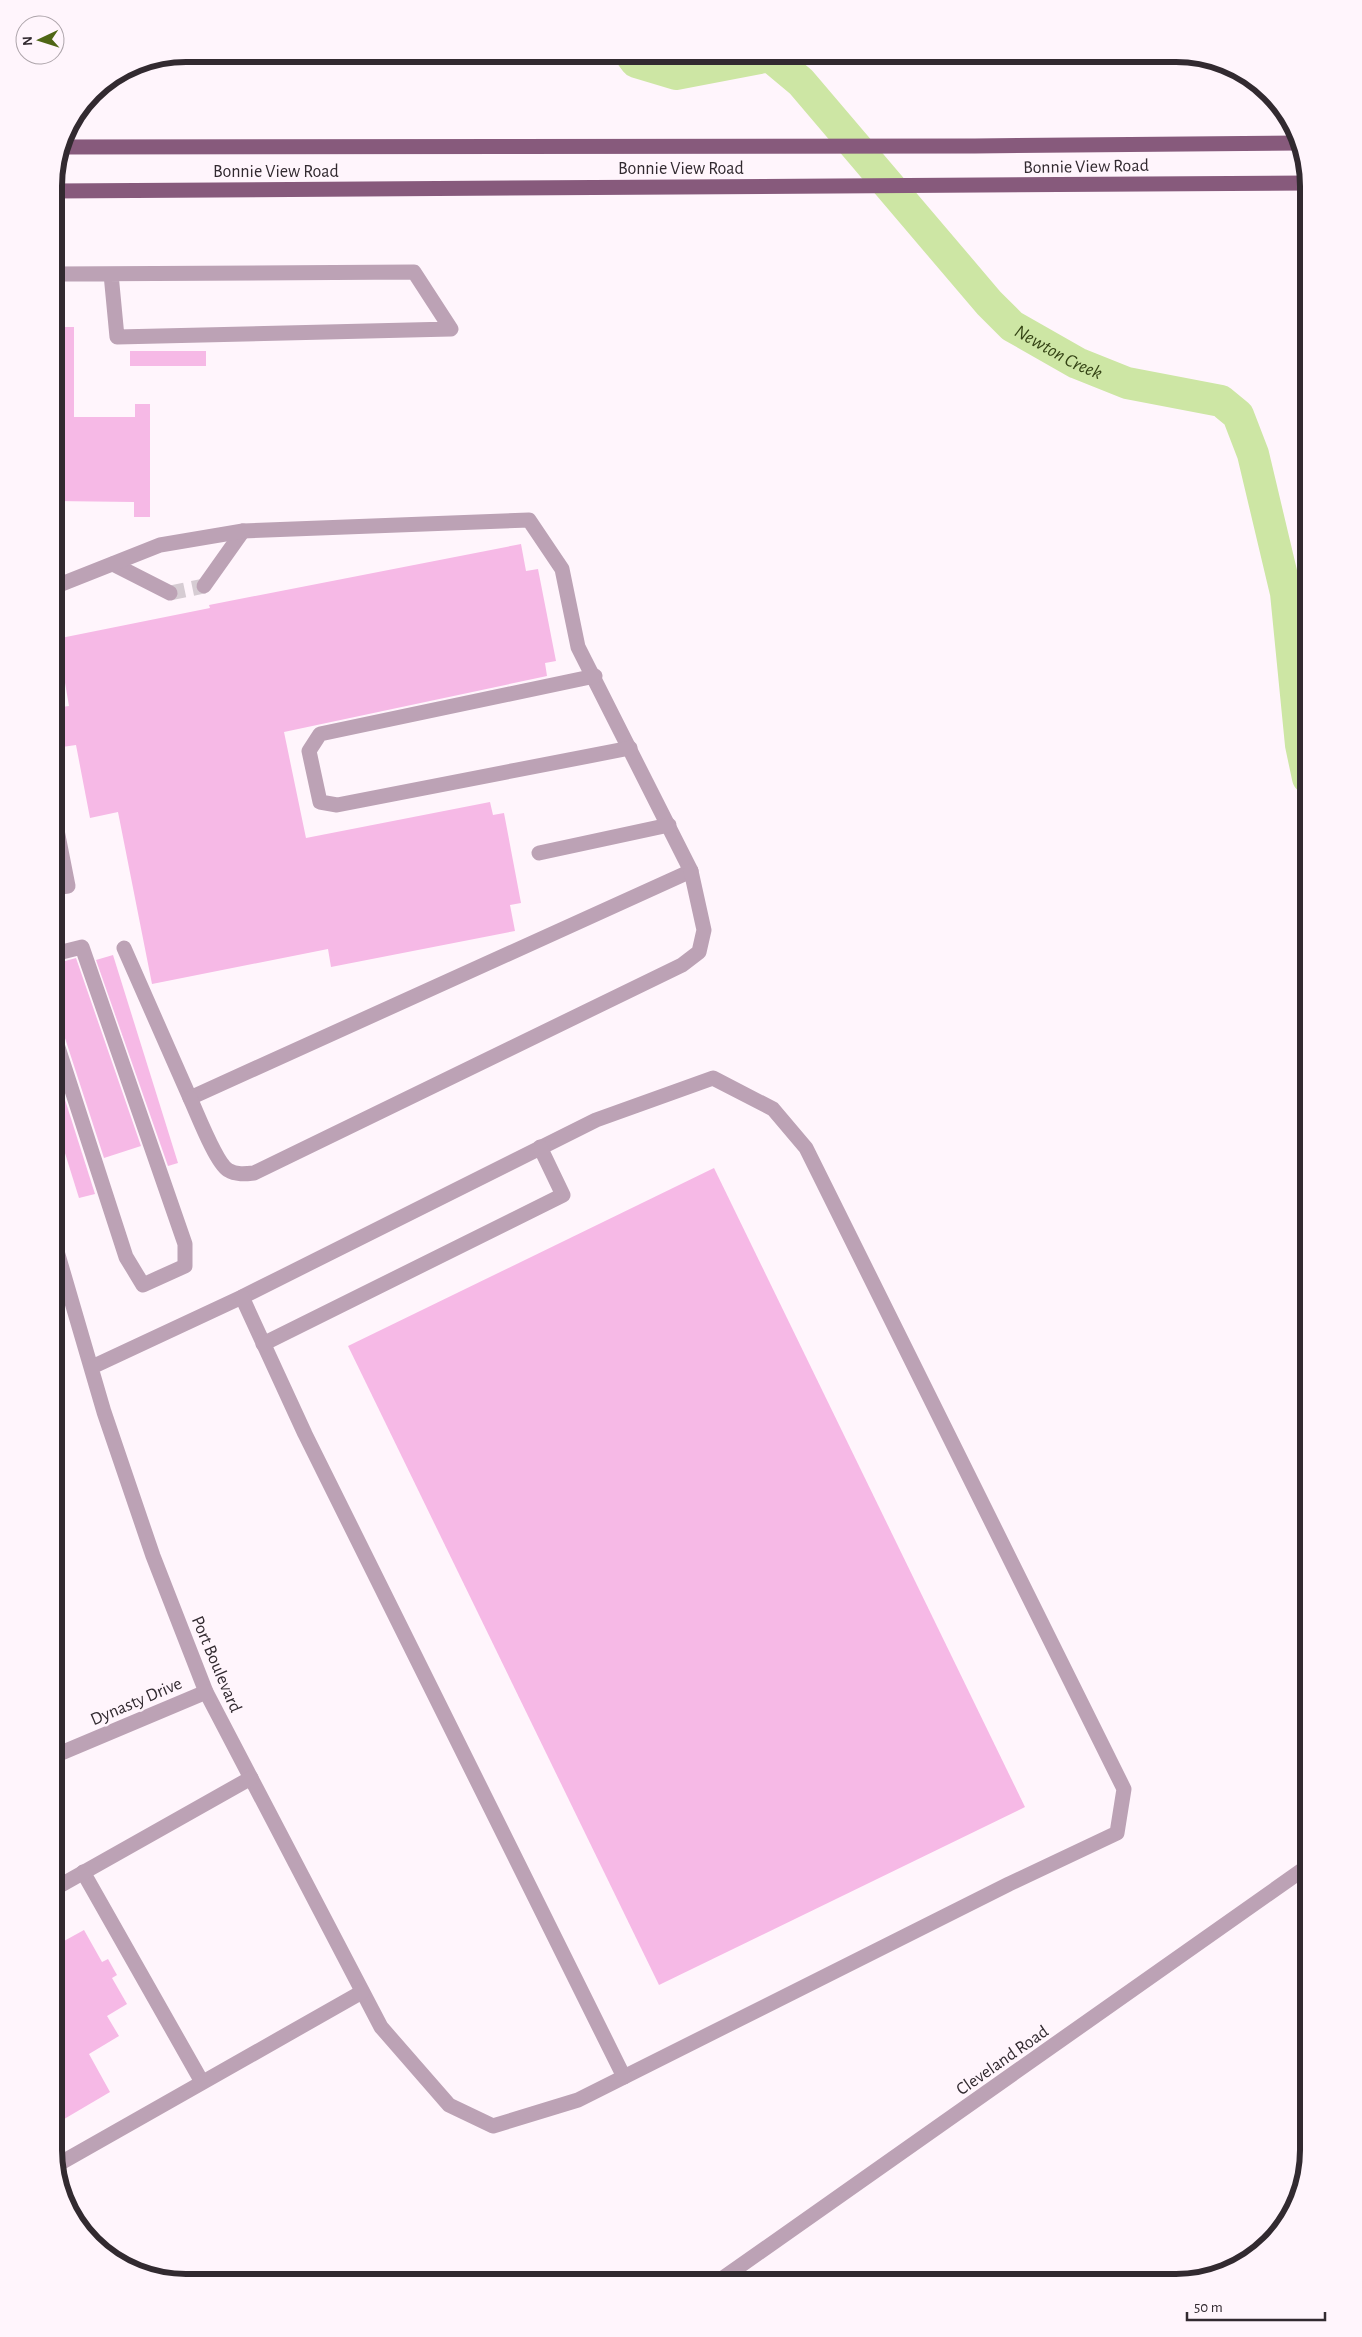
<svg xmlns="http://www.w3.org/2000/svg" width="1362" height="2337" font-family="'Alegreya Sans',sans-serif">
<rect width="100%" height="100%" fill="#fff5fc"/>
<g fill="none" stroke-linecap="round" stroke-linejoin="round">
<path stroke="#cde6a4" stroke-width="32" id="s1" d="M 630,54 L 636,62 L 676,74 L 770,56 L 801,82 L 989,303 L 1012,326 L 1077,363 L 1127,383 L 1221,401 L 1238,415 L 1253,454 L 1286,593 L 1301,745 L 1308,778"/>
</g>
<g fill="#f6b9e6">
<path d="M 54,327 L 74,327 L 74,417 L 135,417 L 135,404 L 150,404 L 150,517 L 134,517 L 134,502 L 54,501 Z"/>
<rect x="130" y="351" width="76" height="15"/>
<path d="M 521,544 L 526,571 L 538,569 L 556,661 L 545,663 L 547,676 L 284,732 L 306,838 L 490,802 L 493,815 L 504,813 L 521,903 L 510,905 L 515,931 L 331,967 L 328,949 L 152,984 L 118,812 L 90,818 L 76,745 L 62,747 L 54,708 L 69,706 L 64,677 L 54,679 L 54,659 L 60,658 L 56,639 L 210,608 L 209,605 Z"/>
<path d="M 113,955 L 178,1163 L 168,1166 L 96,960 Z"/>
<path d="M 76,958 L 141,1146 L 104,1158 L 63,1032 L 60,1028 L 54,1026 L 54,1009 L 59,1009 L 54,992 L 54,964 Z"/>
<path d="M 54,1065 L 95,1194 L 79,1198 L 54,1118 Z"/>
<path d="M 714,1168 L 1025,1807 L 659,1985 L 348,1346 Z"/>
<path d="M 54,1922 L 64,1941 L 84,1930 L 102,1962 L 108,1959 L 117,1975 L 112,1978 L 127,2004 L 107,2016 L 119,2036 L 89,2054 L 110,2092 L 54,2125 Z"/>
</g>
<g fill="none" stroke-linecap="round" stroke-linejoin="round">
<path stroke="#d6ccd3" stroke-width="15" stroke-dasharray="15 8" stroke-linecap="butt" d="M 170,593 L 204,586"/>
<g stroke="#bca2b5" stroke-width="15">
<path d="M 54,274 L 414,272 L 451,329 L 117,337 L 111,274"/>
<path d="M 113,564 L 170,593"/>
<path d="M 204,586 L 243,531"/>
<path d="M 54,587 L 160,545 L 243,531 L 529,520 L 562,569 L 578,647 L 691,871 L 190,1098 L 124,948"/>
<path d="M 595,676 L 320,734 L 309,751 L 320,802 L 337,805 L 630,748"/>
<path d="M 539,853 L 669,825"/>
<path d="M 54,888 L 68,886 L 54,815"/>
<path d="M 54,1035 L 126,1257 L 143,1285 L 185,1266 L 185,1244 L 82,947 L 54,954"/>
<path d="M 190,1098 C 197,1113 216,1163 228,1170 C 236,1175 245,1174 254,1173 L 682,965 L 699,952 L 704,930 L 691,871"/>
<path d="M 54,1241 L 104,1412 L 153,1556 L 206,1692 L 381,2027 L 449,2105 L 493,2126 L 578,2100 L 1009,1884 L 1117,1833 L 1124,1789 L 806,1148 L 773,1109 L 713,1078 L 596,1120 L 242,1297 L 92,1367"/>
<path d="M 242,1297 L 305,1434 L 624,2077"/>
<path d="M 263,1344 L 563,1195 L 540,1147"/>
<path d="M 54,1756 L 206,1692"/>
<path d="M 83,1872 L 202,2082"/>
<path d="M 54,1889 L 251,1778"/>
<path d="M 57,2165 L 362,1992"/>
<path d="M 716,2283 L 1308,1866"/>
</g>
<g stroke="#875a7c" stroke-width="15">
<path d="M 61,147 L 975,146 L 1298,143"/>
<path d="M 54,191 L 1307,183"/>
</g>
</g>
<g text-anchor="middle" stroke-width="5" stroke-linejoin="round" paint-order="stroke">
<g font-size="18" fill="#322a30" stroke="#fff5fc">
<text transform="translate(1086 166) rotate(-1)" y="6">Bonnie View Road</text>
<text x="681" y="174">Bonnie View Road</text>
<text x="276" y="177">Bonnie View Road</text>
<text transform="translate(217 1664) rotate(67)" y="6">Port Boulevard</text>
<text transform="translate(136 1701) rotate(-23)" y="6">Dynasty Drive</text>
<text transform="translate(1002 2060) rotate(-35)" y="6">Cleveland Road</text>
</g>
<g font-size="19" font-style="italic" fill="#344314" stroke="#fff5fc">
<text dy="7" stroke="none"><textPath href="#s1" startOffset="564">Newton Creek</textPath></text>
</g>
</g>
<path d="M0 0H1362V2337H0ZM186 62H1176A124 124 0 0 1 1300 186V2150A124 124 0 0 1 1176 2274H186A124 124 0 0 1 62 2150V186A124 124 0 0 1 186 62Z" fill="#fff5fc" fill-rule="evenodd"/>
<path fill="none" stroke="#322a30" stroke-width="6" d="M186 62H1176A124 124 0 0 1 1300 186V2150A124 124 0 0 1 1176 2274H186A124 124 0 0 1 62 2150V186A124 124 0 0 1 186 62Z"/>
<g transform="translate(40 40) rotate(266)"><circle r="24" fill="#fff5fc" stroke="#ada4aa"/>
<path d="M0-4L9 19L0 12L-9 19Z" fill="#4f6615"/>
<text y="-8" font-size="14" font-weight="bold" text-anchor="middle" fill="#322a30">N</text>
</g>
<path d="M1187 2312v8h138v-8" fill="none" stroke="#322a30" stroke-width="2.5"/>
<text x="1194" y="2312" font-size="15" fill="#322a30" stroke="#fff5fc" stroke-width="4" paint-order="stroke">50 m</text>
</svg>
